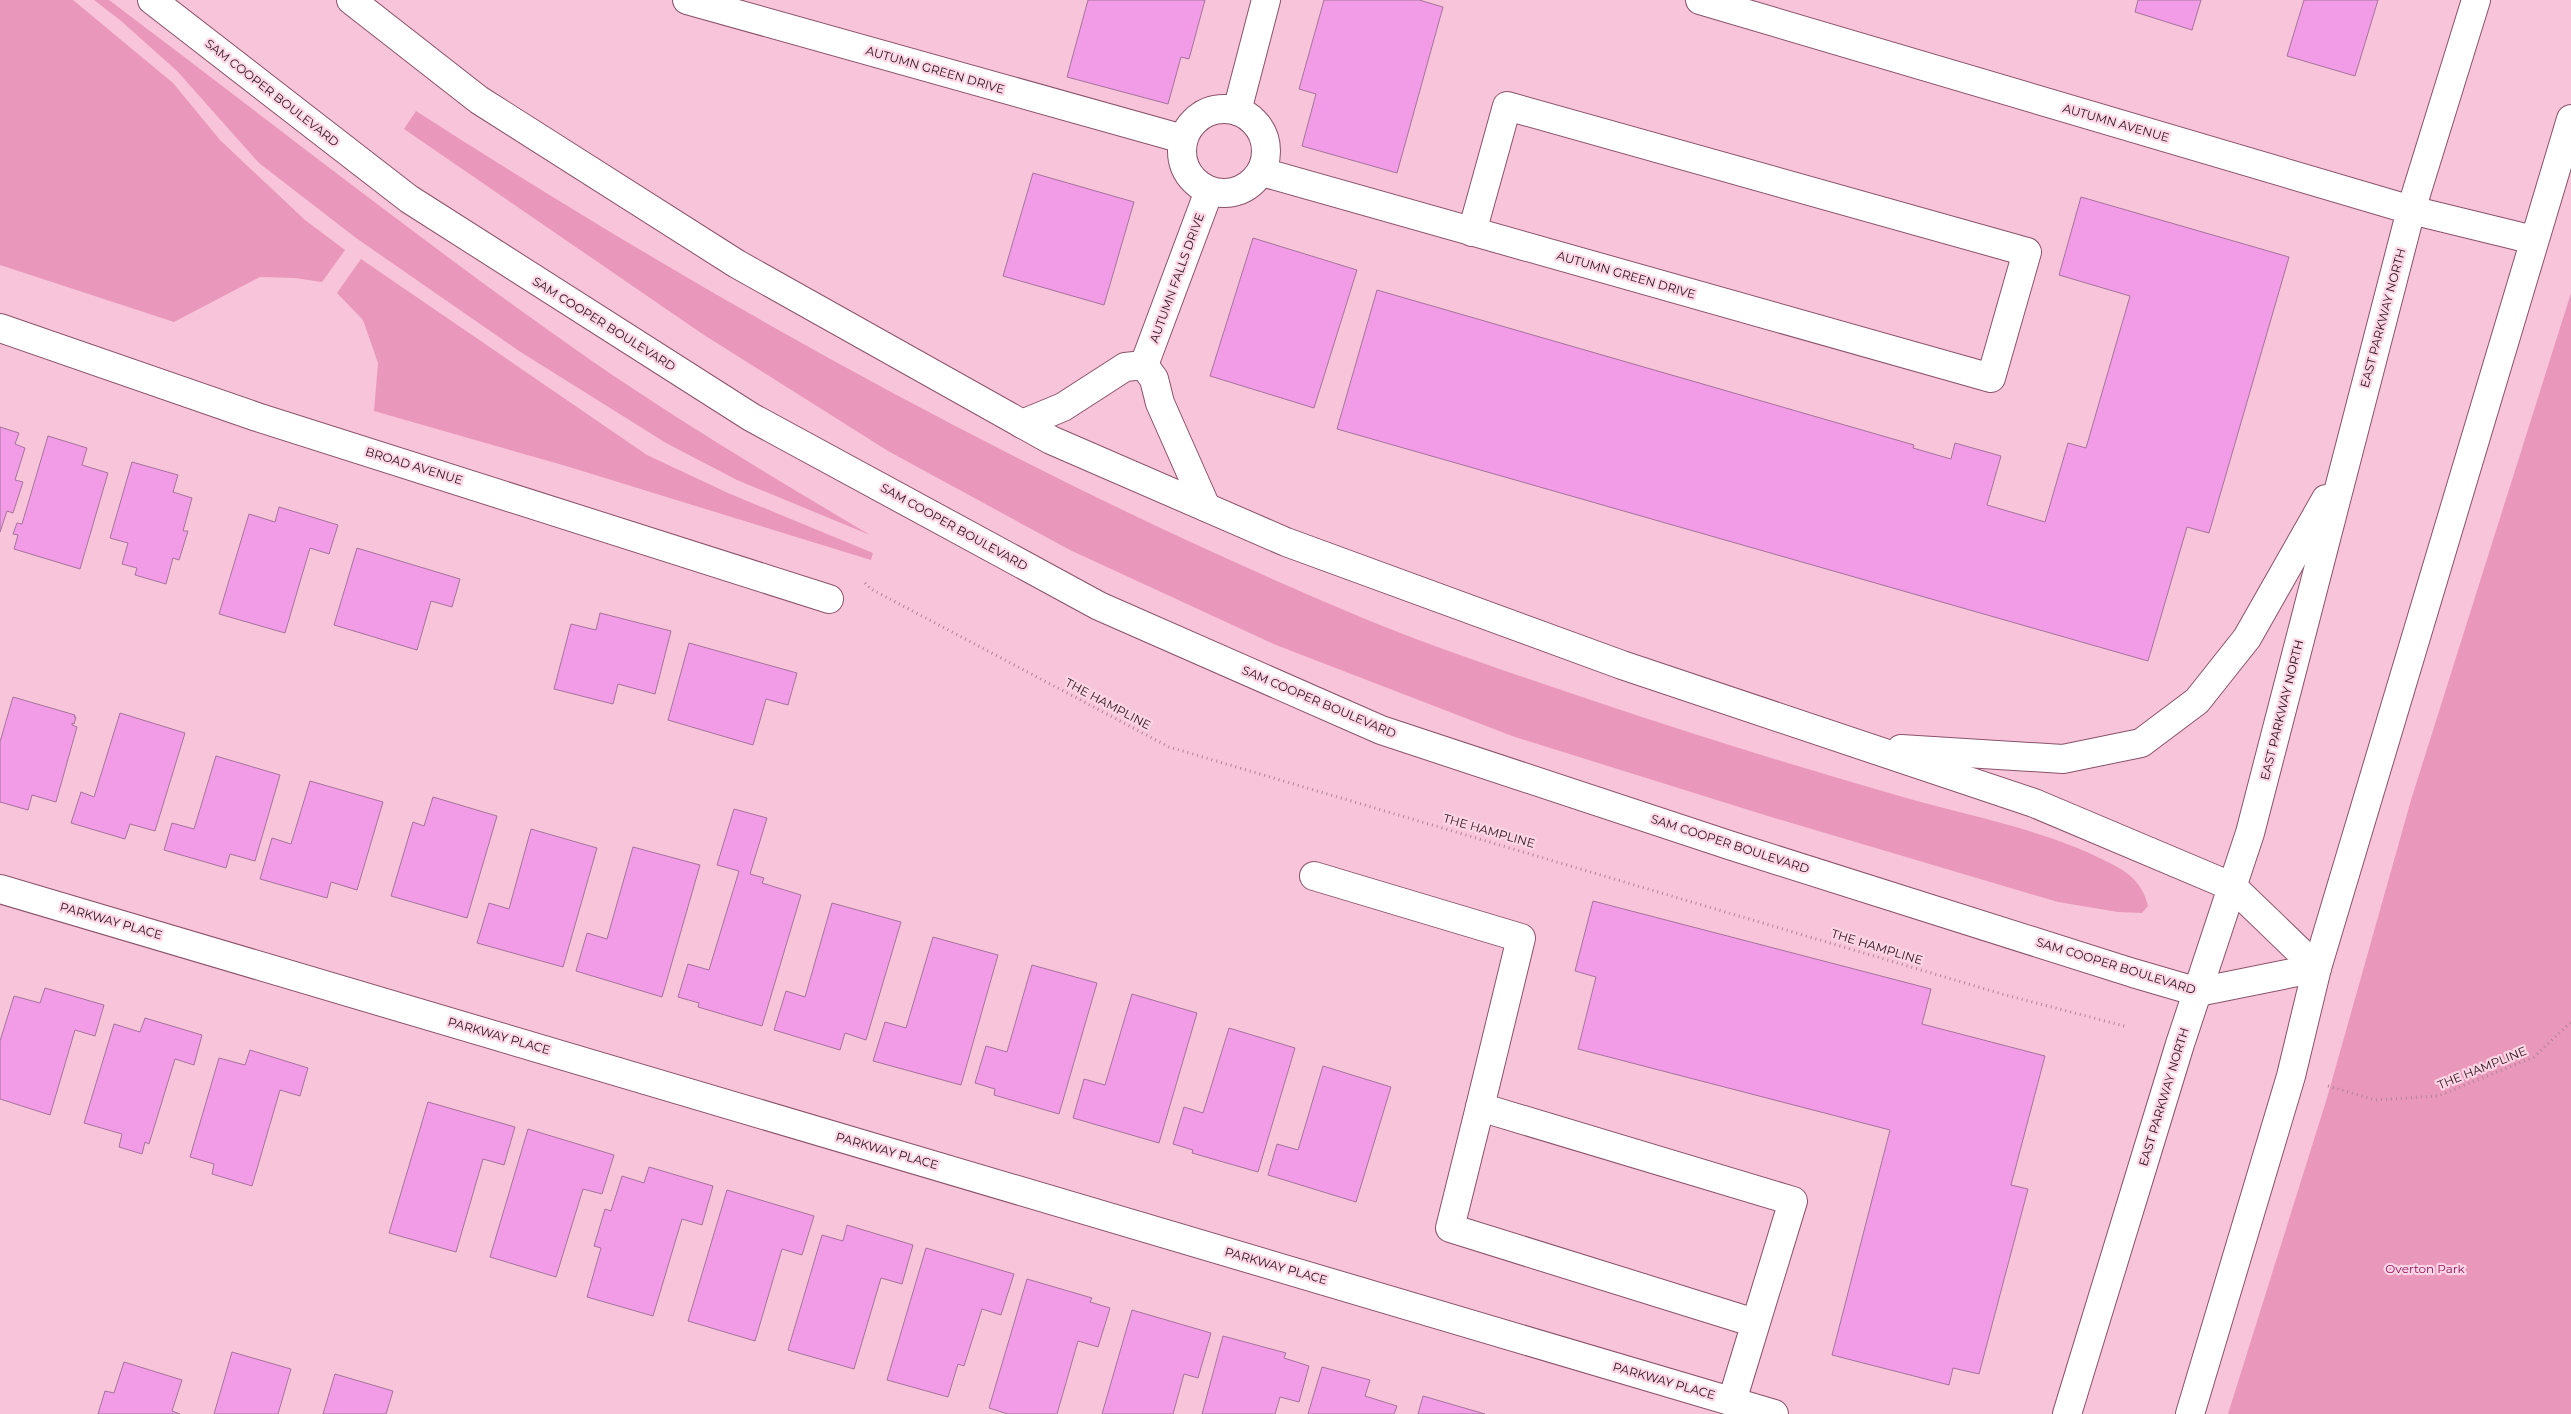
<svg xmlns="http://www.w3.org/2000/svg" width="2571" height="1414" font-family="Montserrat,sans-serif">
<rect width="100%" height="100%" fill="#f8c4d9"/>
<g fill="#e998bb">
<path d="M 0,0 L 73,0 L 173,83 L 220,140 L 305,220 L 345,250 L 322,282 L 295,278 L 260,277 L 174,322 L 0,265 Z"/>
<path d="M 94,0 L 109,0 C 270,121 427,246 592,361 C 682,423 776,479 870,535 L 737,480 L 666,443 L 519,351 L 356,238 L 259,163 L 177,71 L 120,20 Z"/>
<path d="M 416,111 C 715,303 1024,475 1351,613 C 1431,647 1515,674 1597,702 C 1701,737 1805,769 1910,799 C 1981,819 2056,832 2121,869 C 2136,879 2144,889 2148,906 L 2142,913 L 2118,912 L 2058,902 L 1771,817 L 1512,736 L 1276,645 L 1070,550 L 888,451 L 704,335 L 404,129 Z"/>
<path d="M 361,259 L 647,455 L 728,493 L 873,553 L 871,560 L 566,466 L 374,411 L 378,363 L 363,320 L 337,293 Z"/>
<path d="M 2571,293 L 2571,1414 L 2228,1414 L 2327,1098 L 2411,800 Z"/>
</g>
<g fill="#f29be6" stroke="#a4749c">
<path d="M 1088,0 L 1205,0 L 1189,59 L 1181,57 L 1168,104 L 1067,77 Z"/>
<path d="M 1324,0 L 1419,0 L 1443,7 L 1397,173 L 1302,146 L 1316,94 L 1299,89 Z"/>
<path d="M 2138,0 L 2201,0 L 2192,30 L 2135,12 Z"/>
<path d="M 2304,0 L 2378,0 L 2355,76 L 2287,56 Z"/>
<path d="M 1033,173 L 1134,202 L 1104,305 L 1003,276 Z"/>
<path d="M 2081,197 L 2289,257 L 2209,533 L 2187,527 L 2148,661 L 1337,429 L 1377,290 L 1914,445 L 1913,448 L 1951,459 L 1955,443 L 2001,456 L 1987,505 L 2045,522 L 2068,443 L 2086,448 L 2130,296 L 2059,275 Z"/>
<path d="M 1253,238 L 1357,270 L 1314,408 L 1210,376 Z"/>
<path d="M 0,427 L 19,433 L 15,444 L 25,448 L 15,480 L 23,482 L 13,513 L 7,511 L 0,532 Z"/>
<path d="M 48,436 L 87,448 L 82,465 L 108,473 L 80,569 L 14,549 L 18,535 L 13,534 L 17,523 L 22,524 Z"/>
<path d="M 132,462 L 178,475 L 173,492 L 192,498 L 183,531 L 188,531 L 179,560 L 173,558 L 166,584 L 135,575 L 137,568 L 122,564 L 128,543 L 110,538 Z"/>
<path d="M 279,507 L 338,525 L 329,554 L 310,548 L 285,633 L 219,614 L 249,514 L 275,522 Z"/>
<path d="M 357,548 L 460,579 L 452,607 L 431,601 L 417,650 L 334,625 Z"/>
<path d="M 600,613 L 671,631 L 655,694 L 618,684 L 613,704 L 554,689 L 571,624 L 596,630 Z"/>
<path d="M 689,643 L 797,673 L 788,705 L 766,699 L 753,745 L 668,720 Z"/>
<path d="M 13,697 L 75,715 L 74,717 L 76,717 L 74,724 L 72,723 L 72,725 L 77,727 L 56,802 L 32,795 L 28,810 L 0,802 L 0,742 Z"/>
<path d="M 120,713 L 185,733 L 155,831 L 130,824 L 125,839 L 71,823 L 81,792 L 94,797 Z"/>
<path d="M 216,756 L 280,775 L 255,861 L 230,854 L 226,868 L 164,850 L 172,823 L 194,829 Z"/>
<path d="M 310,781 L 383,802 L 357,890 L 331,882 L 327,898 L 260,879 L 272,838 L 291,844 Z"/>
<path d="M 433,797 L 497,816 L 467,918 L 391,896 L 413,822 L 424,826 Z"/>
<path d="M 734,809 L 767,818 L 750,874 L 764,878 L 762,883 L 801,895 L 762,1026 L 698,1007 L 699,1003 L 678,997 L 688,964 L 709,970 L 739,871 L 717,865 Z"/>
<path d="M 531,829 L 597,848 L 563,967 L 477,943 L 489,903 L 509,909 Z"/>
<path d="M 633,847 L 700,865 L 662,997 L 576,971 L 587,933 L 607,939 Z"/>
<path d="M 1593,901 L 1931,989 L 1922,1024 L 2045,1056 L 2011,1185 L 2028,1189 L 1979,1374 L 1953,1368 L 1949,1385 L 1832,1355 L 1890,1130 L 1578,1049 L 1596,977 L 1575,971 Z"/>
<path d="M 832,903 L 901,922 L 866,1040 L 845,1033 L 840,1050 L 774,1030 L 786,991 L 805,997 Z"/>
<path d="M 933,937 L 998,955 L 961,1085 L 873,1061 L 885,1022 L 906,1028 Z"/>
<path d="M 1032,965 L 1097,983 L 1059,1114 L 994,1095 L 995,1089 L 975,1083 L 986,1046 L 1007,1052 Z"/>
<path d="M 45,988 L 104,1005 L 95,1036 L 75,1030 L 50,1115 L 0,1099 L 0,1041 L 14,996 L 40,1003 Z"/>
<path d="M 1132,994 L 1197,1013 L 1159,1143 L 1073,1118 L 1084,1079 L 1105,1085 Z"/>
<path d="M 145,1018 L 202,1035 L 194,1065 L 175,1059 L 149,1144 L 145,1142 L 142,1154 L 119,1147 L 122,1134 L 84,1123 L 114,1024 L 140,1032 Z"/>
<path d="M 1229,1028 L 1295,1048 L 1258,1172 L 1192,1153 L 1193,1150 L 1173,1144 L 1184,1107 L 1203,1113 Z"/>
<path d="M 250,1050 L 308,1068 L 300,1096 L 280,1090 L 252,1186 L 212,1174 L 214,1164 L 190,1157 L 219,1058 L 245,1065 Z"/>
<path d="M 1323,1066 L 1391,1087 L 1356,1202 L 1268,1175 L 1277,1144 L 1298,1150 Z"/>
<path d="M 428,1102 L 515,1127 L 504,1165 L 483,1159 L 456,1252 L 389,1233 Z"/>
<path d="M 528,1129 L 614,1155 L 602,1194 L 583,1189 L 556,1277 L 490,1257 Z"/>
<path d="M 649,1167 L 713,1186 L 702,1225 L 682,1219 L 653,1316 L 587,1297 L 601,1248 L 594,1246 L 605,1209 L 611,1211 L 622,1176 L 644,1183 Z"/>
<path d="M 727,1190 L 814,1216 L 802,1255 L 782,1249 L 755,1341 L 688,1321 Z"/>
<path d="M 847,1225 L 913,1245 L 902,1284 L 881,1278 L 854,1369 L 788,1350 L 822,1235 L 843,1241 Z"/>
<path d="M 926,1248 L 1014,1274 L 1001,1315 L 982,1309 L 964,1366 L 958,1364 L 948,1397 L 887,1380 Z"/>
<path d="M 1027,1279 L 1092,1298 L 1090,1302 L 1110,1308 L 1098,1347 L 1078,1341 L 1057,1414 L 1008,1414 L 989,1408 Z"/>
<path d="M 1132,1310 L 1211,1333 L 1198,1378 L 1184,1374 L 1173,1414 L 1102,1414 Z"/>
<path d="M 1223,1336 L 1286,1353 L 1284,1358 L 1309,1366 L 1299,1402 L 1280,1397 L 1275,1414 L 1202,1414 Z"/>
<path d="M 232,1352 L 291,1369 L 278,1414 L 214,1414 Z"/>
<path d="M 124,1362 L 182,1380 L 172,1411 L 180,1414 L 98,1414 L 105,1391 L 114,1393 Z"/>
<path d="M 1322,1367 L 1370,1380 L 1365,1396 L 1397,1406 L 1394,1414 L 1308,1414 Z"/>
<path d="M 335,1374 L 393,1391 L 386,1414 L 323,1414 Z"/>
<path d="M 1423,1396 L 1485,1414 L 1418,1414 Z"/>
</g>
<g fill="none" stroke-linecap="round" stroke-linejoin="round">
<g stroke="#8a526b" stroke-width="30">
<g id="minor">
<path d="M 687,0 L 1183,139"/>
<path d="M 1700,0 L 2411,210 L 2534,240"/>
<circle cx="1224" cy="151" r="42"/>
<path d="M 1237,111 L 1266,0"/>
<path d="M 1262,172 L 1991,378 L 2027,252 L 1507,106 L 1472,232"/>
<path d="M 0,328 L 257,417 L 829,599"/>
<path d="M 1144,365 L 1209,191"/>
<path d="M 1144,365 L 1154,379 L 1160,403 L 1206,507"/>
<path d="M 1022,424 L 1063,407 L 1125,367 L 1144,365"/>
<path d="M 1314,876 L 1521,938 L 1480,1107 L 1793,1201 L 1732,1401"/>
<path d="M 0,889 L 1774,1414"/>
<path d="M 1480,1107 L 1450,1228 L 1755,1323"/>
</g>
</g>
<g stroke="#8a526b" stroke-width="30">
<g id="major">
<path d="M 152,0 L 409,199 L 751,417 L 1099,606 L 1381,730 L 1732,846 L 2133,973 L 2198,992 L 2317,968"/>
<path d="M 351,0 L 479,100 L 737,264 L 1051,440 L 1286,542 L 1622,665 L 2034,803 L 2233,887 L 2317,968"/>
<path d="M 1901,749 L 2063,759 L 2141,743 L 2197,701 L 2247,638 L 2326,499"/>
<path d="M 2067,1414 L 2180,1044 L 2250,833 L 2411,210 L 2476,0"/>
<path d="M 2190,1414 L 2291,1076 L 2317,968 L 2571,119"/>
</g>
</g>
<g stroke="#af8596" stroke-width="3" stroke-dasharray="1 4" stroke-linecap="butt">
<path d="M 865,583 L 871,589 L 1169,747 L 2002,994 L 2128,1027"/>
<path d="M 2328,1086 L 2375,1100 L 2438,1096 L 2534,1057 L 2571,1022"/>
</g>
<use href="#minor" stroke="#fff" stroke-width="28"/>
<use href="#major" stroke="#fff" stroke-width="28"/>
</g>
<g text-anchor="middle" stroke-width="4.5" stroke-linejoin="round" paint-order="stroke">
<g font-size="12" fill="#29121c" stroke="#fdd5e5">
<text transform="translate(935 70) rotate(16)" y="4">AUTUMN GREEN DRIVE</text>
<text transform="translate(272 93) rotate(38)" y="4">SAM COOPER BOULEVARD</text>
<text transform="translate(2116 123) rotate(16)" y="4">AUTUMN AVENUE</text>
<text transform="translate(1626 275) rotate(16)" y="4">AUTUMN GREEN DRIVE</text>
<text transform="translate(1177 278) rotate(-70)" y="4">AUTUMN FALLS DRIVE</text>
<text transform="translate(2383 318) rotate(-75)" y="4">EAST PARKWAY NORTH</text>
<text transform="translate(604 324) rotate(32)" y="4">SAM COOPER BOULEVARD</text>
<text transform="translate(414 466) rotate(17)" y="4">BROAD AVENUE</text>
<text transform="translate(954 527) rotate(29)" y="4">SAM COOPER BOULEVARD</text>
<text transform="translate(1319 702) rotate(23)" y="4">SAM COOPER BOULEVARD</text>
<text transform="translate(1108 704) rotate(28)" y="4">THE HAMPLINE</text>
<text transform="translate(2282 710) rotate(-76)" y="4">EAST PARKWAY NORTH</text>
<text transform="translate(1489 831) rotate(16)" y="4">THE HAMPLINE</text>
<text transform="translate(1730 844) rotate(18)" y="4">SAM COOPER BOULEVARD</text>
<text transform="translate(111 921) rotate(16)" y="4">PARKWAY PLACE</text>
<text transform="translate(1877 947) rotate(17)" y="4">THE HAMPLINE</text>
<text transform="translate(2116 966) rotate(17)" y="4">SAM COOPER BOULEVARD</text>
<text transform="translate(499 1036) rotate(16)" y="4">PARKWAY PLACE</text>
<text transform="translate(2482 1068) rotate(-22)" y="4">THE HAMPLINE</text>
<text transform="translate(2164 1097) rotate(-73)" y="4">EAST PARKWAY NORTH</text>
<text transform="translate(887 1151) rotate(16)" y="4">PARKWAY PLACE</text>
<text transform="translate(1276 1266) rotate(16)" y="4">PARKWAY PLACE</text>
<text transform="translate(1664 1381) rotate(16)" y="4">PARKWAY PLACE</text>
</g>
<g font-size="12" fill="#92125c" stroke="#fdd5e5">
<text x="2425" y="1273">Overton Park</text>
</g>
</g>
</svg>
